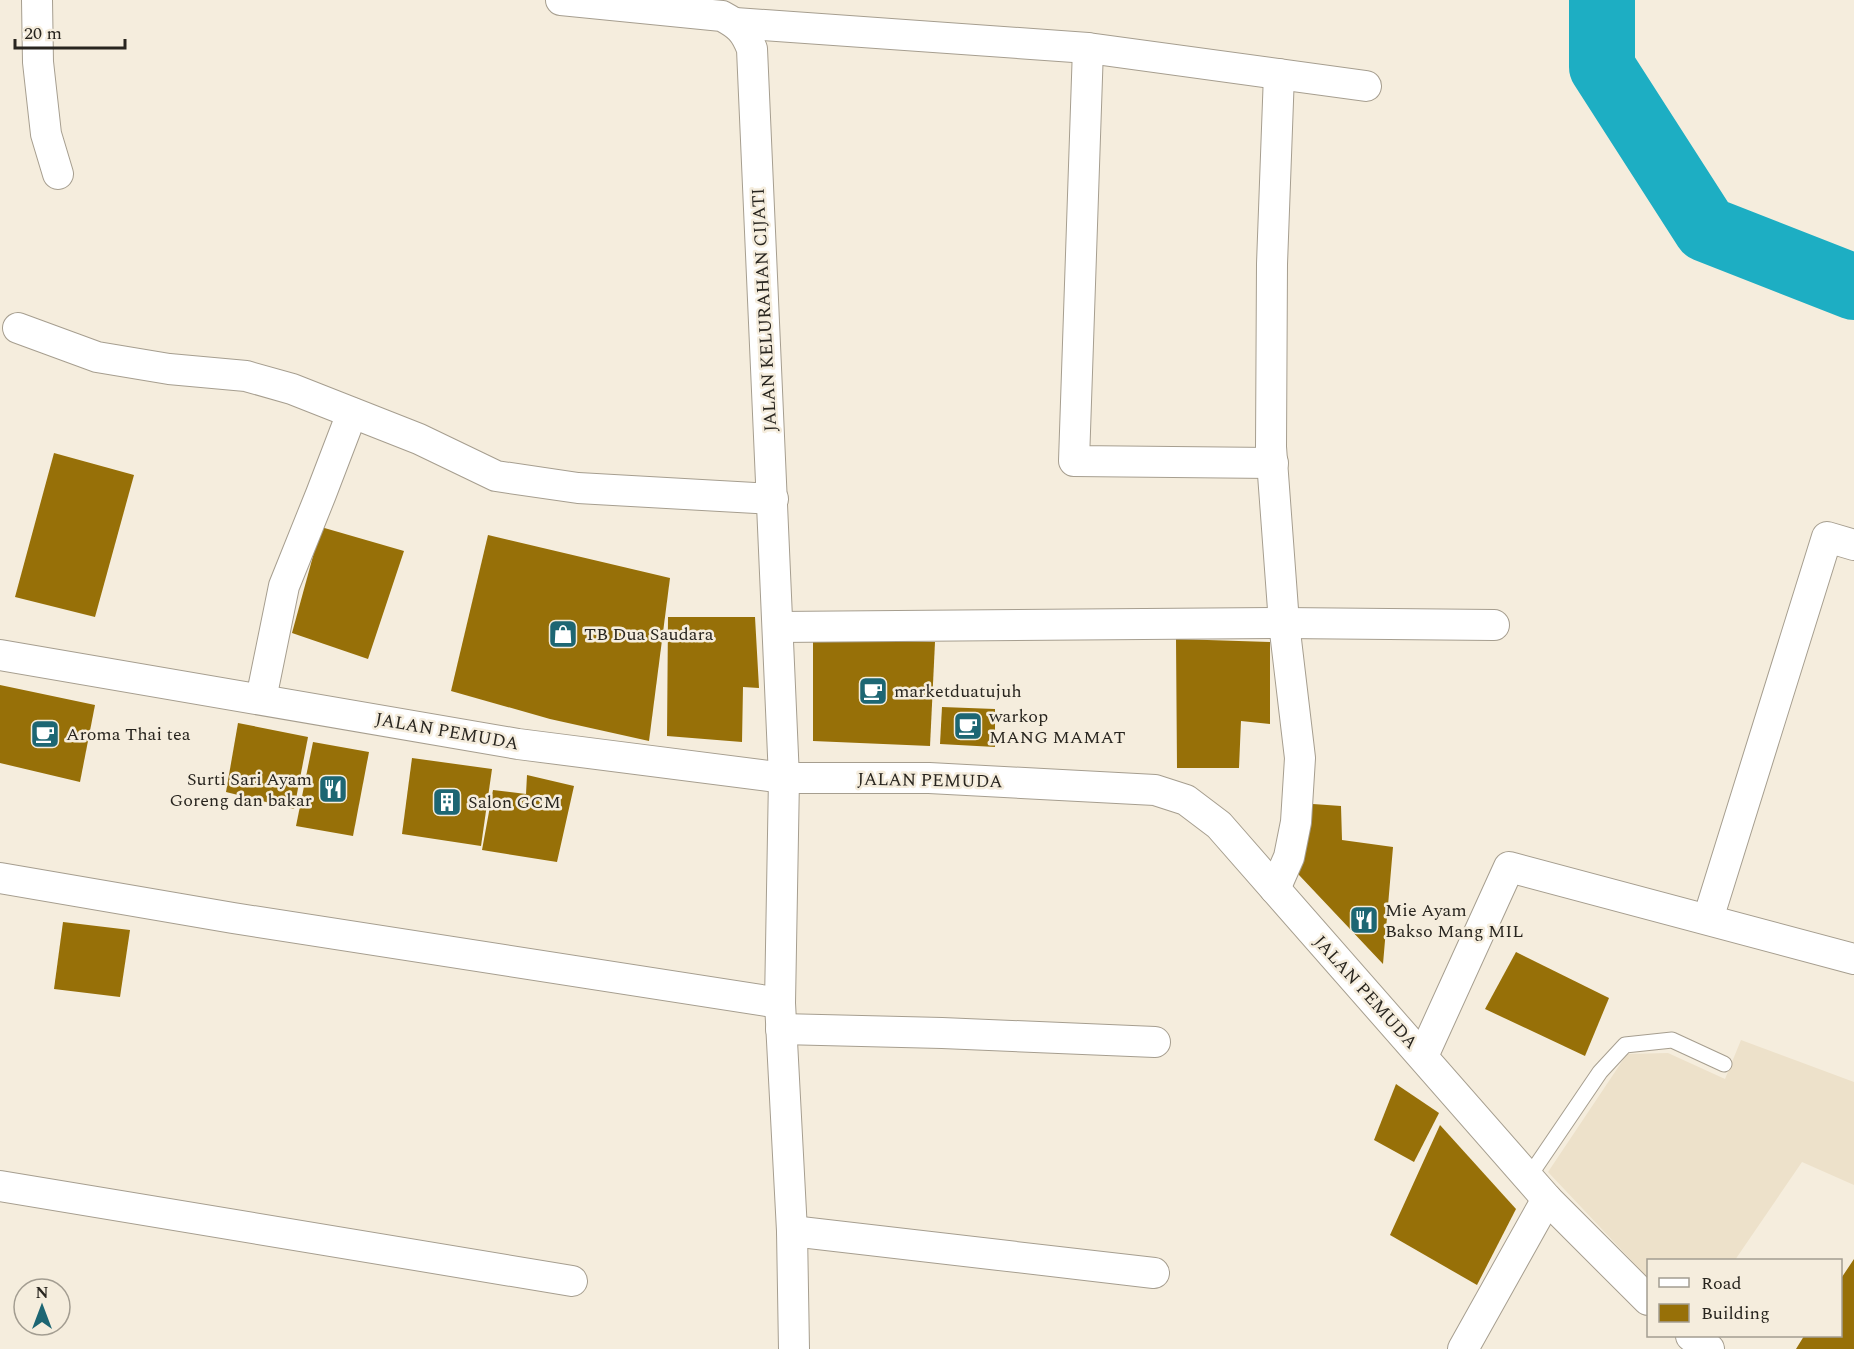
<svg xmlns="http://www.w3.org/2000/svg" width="1854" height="1349" font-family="Spectral,serif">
<rect width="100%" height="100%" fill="#f5eddd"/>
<path fill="#ede1ca" d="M 1741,1040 L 1854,1082 L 1854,1185 L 1802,1162 L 1735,1260 L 1648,1260 L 1648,1278 L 1548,1172 L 1627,1054 L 1668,1053 L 1725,1079 Z"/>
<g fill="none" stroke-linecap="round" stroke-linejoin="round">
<path stroke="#1daec3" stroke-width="66" d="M 1602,0 L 1602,67 L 1706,229 L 1854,287"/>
</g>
<g fill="#977008">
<path d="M 54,453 L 134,475 L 95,617 L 15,597 Z"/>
<path d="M 321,527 L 404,551 L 368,659 L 292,633 Z"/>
<path d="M 488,535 L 670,578 L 649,741 L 550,719 L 451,691 Z"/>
<path d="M 668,617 L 755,617 L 759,688 L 743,687 L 742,742 L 667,736 Z"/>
<path d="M 813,639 L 935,642 L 930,746 L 813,741 Z"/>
<path d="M 1176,639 L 1270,642 L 1270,724 L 1241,721 L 1239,768 L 1177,768 Z"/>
<path d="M 0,685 L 95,705 L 80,782 L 0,763 Z"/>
<path d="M 942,707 L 995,709 L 995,747 L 940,744 Z"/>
<path d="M 238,723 L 308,737 L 294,809 L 226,792 Z"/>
<path d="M 313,742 L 369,752 L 353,836 L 296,826 Z"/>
<path d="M 412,758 L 492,769 L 481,846 L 402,834 Z"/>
<path d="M 527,775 L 574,786 L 557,862 L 482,850 L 493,790 L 526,794 Z"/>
<path d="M 1299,803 L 1341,806 L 1342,840 L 1393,847 L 1383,964 L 1299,875 Z"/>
<path d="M 63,922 L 130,930 L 120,997 L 54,989 Z"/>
<path d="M 1516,952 L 1609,998 L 1585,1056 L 1485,1009 Z"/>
<path d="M 1396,1084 L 1439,1113 L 1414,1162 L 1374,1140 Z"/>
<path d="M 1440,1125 L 1516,1209 L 1477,1285 L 1390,1235 Z"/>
<path d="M 1854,1259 L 1854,1349 L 1796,1349 L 1804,1336 L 1840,1336 L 1840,1280 Z"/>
</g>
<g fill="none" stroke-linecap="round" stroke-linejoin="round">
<g stroke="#a69e8f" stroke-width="17">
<path id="service" d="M 1528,1178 L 1600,1072 L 1625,1045 L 1672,1040 L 1724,1064"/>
</g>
<g stroke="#a69e8f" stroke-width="32">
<g id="minor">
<path d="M 37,0 L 38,62 L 46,134 L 58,174"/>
<path d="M 561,0 L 722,16 C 739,25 745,31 752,49 L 784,778 L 780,1003 L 792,1231 L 794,1349"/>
<path d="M 735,23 L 1088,48 L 1366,86"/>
<path d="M 1088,48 L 1074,461 L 1273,463"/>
<path d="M 18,328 L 97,357 L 169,369 L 246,376 L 292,389 L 419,439 L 496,476 L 578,488 L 773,499"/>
<path d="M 778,627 L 1284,623 L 1494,625"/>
<path d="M 0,655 L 518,744 L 784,778 L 929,778 L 1155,790 L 1186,800 L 1219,825 L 1547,1199 L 1648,1300"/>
<path d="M 261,699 L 284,586 L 321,494 L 352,413"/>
<path d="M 0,878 L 233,918 L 780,1003"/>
<path d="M 1275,889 L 1289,857 L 1296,822 L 1300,758 L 1284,623 L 1271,447 L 1272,264 L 1279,74"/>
<path d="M 1708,919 L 1827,537 L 1854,545"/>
<path d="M 781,1029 L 942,1033 L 1155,1042"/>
<path d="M 1423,1056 L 1509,867 L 1854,959"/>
<path d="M 0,1186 L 572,1281"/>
<path d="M 792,1231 L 1154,1273"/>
<path d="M 1691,1336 L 1709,1349"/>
<path d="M 1463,1349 L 1547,1199"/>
</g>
</g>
<use href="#service" stroke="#fff" stroke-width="15"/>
<use href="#minor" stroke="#fff" stroke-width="30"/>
</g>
<defs>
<g id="shop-square" transform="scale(1.5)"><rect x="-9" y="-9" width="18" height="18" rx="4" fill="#1d6673" stroke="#f5eddd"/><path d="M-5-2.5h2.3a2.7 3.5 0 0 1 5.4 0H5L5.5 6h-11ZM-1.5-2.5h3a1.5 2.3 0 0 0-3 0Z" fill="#fff"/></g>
<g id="cafe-square" transform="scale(1.5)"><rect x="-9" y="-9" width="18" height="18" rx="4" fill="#1d6673" stroke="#f5eddd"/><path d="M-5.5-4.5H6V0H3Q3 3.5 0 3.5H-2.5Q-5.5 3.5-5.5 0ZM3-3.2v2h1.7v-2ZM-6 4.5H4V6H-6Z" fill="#fff"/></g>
<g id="restaurant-square" transform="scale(1.5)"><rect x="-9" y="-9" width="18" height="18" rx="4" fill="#1d6673" stroke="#f5eddd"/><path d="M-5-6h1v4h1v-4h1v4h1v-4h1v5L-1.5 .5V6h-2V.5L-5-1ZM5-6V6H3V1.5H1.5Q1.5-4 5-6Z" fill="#fff"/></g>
<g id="building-square" transform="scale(1.5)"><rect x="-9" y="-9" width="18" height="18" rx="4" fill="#1d6673" stroke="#f5eddd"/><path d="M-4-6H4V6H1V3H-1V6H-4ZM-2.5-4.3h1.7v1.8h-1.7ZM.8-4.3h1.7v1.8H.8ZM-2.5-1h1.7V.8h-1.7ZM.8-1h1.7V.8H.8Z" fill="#fff"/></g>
</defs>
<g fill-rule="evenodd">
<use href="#shop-square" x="563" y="634"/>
<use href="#cafe-square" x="873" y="691"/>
<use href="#cafe-square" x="968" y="726"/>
<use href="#cafe-square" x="45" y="734"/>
<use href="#restaurant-square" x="333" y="789"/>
<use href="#building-square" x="447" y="802"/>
<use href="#restaurant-square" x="1364" y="920"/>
</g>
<g text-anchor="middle" stroke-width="5" stroke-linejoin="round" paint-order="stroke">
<g font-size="18" fill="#28251f" stroke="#f5eddd">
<text transform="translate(764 310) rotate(-93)" y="6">JALAN KELURAHAN CIJATI</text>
<text transform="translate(447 731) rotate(10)" y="6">JALAN PEMUDA</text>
<text transform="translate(930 780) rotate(1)" y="6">JALAN PEMUDA</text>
<text transform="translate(1366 992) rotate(48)" y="6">JALAN PEMUDA</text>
</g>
<g font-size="18" fill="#28251f" stroke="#f5eddd" text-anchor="start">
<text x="584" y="640">TB Dua Saudara</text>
<text x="894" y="697">marketduatujuh</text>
<text x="989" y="722">warkop<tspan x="989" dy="21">MANG MAMAT</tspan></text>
<text x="66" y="740">Aroma Thai tea</text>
<text x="312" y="785" text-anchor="end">Surti Sari Ayam<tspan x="312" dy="21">Goreng dan bakar</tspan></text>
<text x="468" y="808">Salon GCM</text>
<text x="1385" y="916">Mie Ayam<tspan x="1385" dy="21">Bakso Mang MIL</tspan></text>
</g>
</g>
<rect x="1647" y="1259" width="195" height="78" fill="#f5eddd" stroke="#a39d91" stroke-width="1.5"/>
<rect x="1659" y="1278" width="30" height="9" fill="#ffffff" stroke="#a39d91" stroke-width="1.5"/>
<text x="1701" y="1289" font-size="18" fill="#28251f">Road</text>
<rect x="1659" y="1304" width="30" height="18" fill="#977008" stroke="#a39d91" stroke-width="1.5"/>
<text x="1701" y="1319" font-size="18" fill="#28251f">Building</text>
<g transform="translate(42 1307)"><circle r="28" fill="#f5eddd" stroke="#a39d91" stroke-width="1.5"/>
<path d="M0-4.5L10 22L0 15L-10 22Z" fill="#1d6673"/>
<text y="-9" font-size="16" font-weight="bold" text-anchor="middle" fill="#28251f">N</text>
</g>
<path d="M15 39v9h110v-9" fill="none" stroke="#28251f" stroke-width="3"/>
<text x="24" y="39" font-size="18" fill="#28251f" stroke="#f5eddd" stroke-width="4.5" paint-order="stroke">20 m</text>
</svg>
